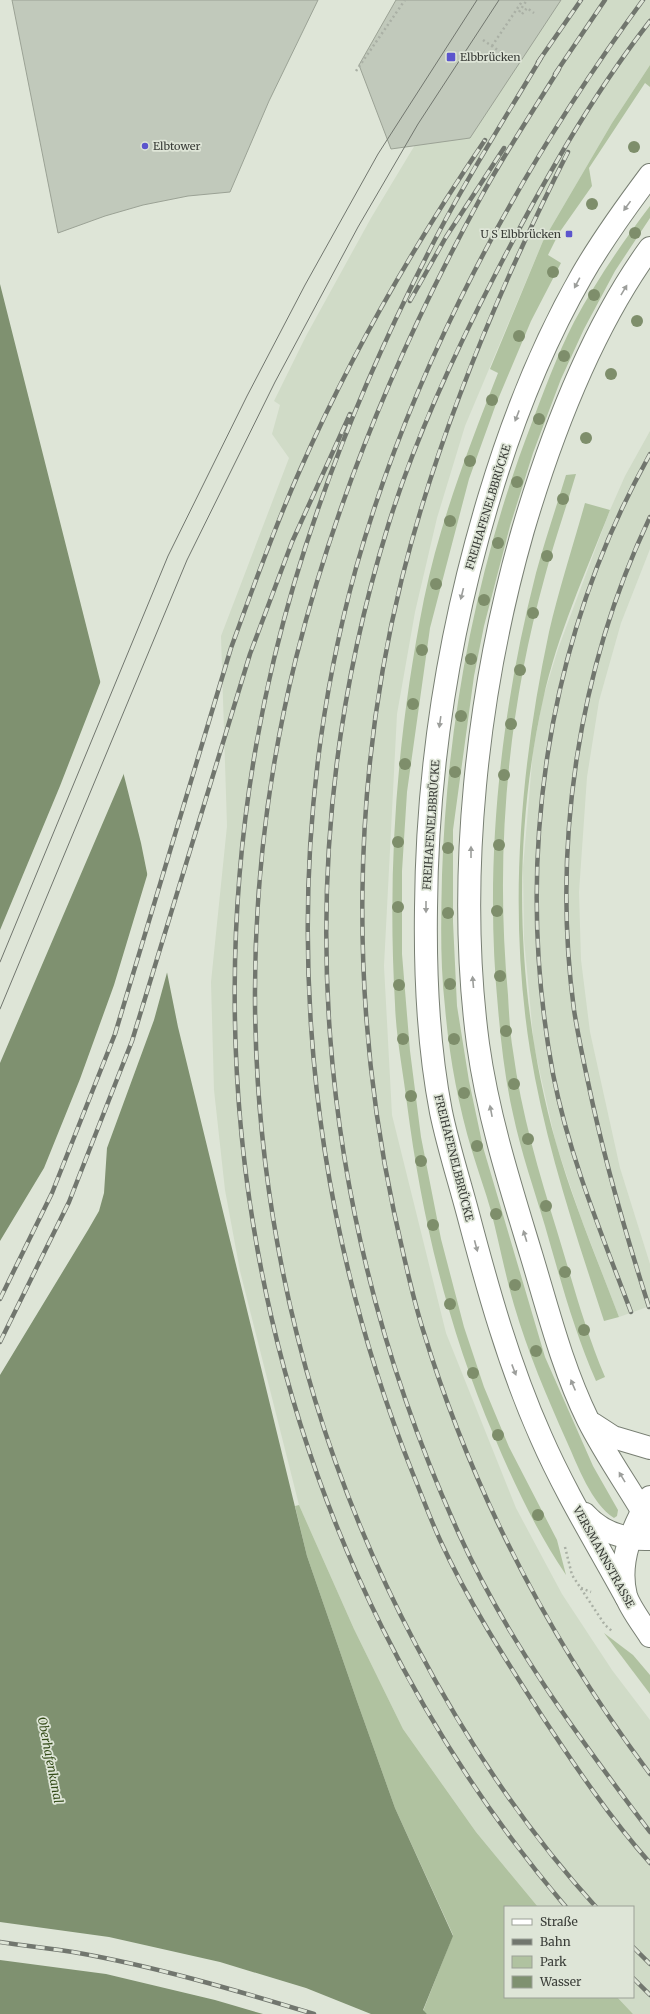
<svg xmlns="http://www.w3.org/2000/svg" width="650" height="2014" font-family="Merriweather,serif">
<rect width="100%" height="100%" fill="#dee5d7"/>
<g fill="#d0dbc7">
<path d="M 468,0 L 650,0 L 650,65 L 612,123 L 543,241 L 465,426 L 437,518 L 415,612 L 397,714 L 384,966 L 392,1115 L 446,1333 L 516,1508 L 562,1594 L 612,1670 L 650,1720 L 650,2014 L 633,2014 L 617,1997 L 633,1997 L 633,1907 L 538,1907 L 476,1832 L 403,1729 L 354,1629 L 299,1505 L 240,1271 L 225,1190 L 214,1090 L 211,982 L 227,826 L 221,636 L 289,458 L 272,434 L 280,405 L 274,401 L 306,336 L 371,218 L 433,115 Z"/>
<path d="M 650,431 L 650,549 L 621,623 L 599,701 L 587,777 L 579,892 L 581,960 L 590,1032 L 620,1168 L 650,1264 L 650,1306 L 619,1317 L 581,1218 L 556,1144 L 534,1046 L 524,939 L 523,868 L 533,751 L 543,698 L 558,649 L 610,510 L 625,476 Z"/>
</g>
<g fill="#b0c2a0">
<path d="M 650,65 L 650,87 L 645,83 L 589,168 L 592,186 L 559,233 L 548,255 L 561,263 L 531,321 L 496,404 L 469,479 L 430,628 L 407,792 L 402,871 L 402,954 L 410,1051 L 421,1137 L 441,1239 L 464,1327 L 484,1387 L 509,1447 L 557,1540 L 566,1575 C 537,1532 514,1484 494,1436 C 448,1328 422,1220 407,1104 C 403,1071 396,1037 395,1004 C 387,866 397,735 424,599 C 440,521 469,447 498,373 L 490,369 L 543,241 L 612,123 Z"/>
<path d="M 650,206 L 650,218 L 615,271 L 584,329 L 561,379 L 533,453 L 510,526 L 484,626 L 474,676 L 453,830 L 453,922 L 457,1006 L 469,1081 L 483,1147 L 545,1357 L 593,1466 L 618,1510 L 617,1516 L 614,1518 C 591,1503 578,1466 567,1442 C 547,1397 528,1353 514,1305 C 505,1274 499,1242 491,1211 C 485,1190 478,1171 472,1151 C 458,1104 449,1055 445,1007 C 440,963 441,919 442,875 C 447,722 476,568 531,425 C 544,391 557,355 574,322 C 596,281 622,243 650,206 Z"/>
<path d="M 576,474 C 566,508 554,542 545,576 C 507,712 495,855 508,995 C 509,1014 510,1033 513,1051 C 521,1112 539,1173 557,1231 C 572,1280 585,1330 605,1377 L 596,1381 C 574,1331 560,1278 545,1226 C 534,1189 521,1152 513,1114 C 505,1079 501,1043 498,1008 C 484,863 500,714 536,573 C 545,540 556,508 566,475 Z"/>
<path d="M 585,503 L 610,510 C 586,572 557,635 543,700 C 511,844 516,1001 556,1143 C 573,1202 597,1259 619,1317 L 604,1321 C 575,1232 545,1143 530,1050 C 508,912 520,768 549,632 C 559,589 573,546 585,503 Z"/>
<path d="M 299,1505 L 354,1629 L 403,1729 L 476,1832 L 538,1907 L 505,1907 L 505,1997 L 617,1997 L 633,2014 L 427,2014 L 423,2011 L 453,1935 L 395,1808 L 357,1701 L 307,1556 L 295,1506 Z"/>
<path d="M 604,1633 L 633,1655 L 650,1675 L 650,1694 Z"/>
</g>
<path fill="#7f9170" d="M 0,284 L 141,843 L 178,1027 L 307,1556 L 357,1701 L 395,1808 L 453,1936 L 423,2010 L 427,2014 L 0,2014 Z"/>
<g fill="#dee5d7">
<path d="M 102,678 L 125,771 L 0,1063 L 0,930 L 60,786 Z"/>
<path d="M 149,869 L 168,969 L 154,1020 L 107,1148 L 104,1193 L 99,1211 L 88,1230 L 0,1375 L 0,1241 L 44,1168 L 80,1079 L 114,985 Z"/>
<path d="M 0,1922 L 109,1937 L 220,1962 L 306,1988 L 371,2014 L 263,2014 L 215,2000 L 106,1974 L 0,1960 Z"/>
</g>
<g fill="#c1c9bb" stroke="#9ba295">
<path d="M 12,0 L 318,0 L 269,101 L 230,192 L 188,196 L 143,205 L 105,216 L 58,233 Z"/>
<path d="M 396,0 L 561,0 L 470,138 L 391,149 L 359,65 Z"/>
</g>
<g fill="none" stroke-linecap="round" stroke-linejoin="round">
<g stroke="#787f73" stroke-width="24">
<g id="street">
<path d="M 650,248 C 592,328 551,435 523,530 C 477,691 456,878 478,1044 C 488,1116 510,1185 531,1254 C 548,1310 562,1367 588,1420 C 606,1456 630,1489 650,1524"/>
<path d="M 593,1424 L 613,1437 L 650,1448"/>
<path d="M 585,1514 C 602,1533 626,1540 650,1539"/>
<path d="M 626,1597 C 597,1544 565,1492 541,1437 C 509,1365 488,1290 468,1214 C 459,1180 448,1146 441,1112 C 428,1045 425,976 426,908 C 427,769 449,631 489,498 C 512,421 542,345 582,275 C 602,240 626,207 650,175"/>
</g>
</g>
<g stroke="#787f73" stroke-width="24">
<path id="secondary" d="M 650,1497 C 633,1527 617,1561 626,1596 C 630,1608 643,1625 650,1636"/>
</g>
<g stroke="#aab0a5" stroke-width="2.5" stroke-dasharray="2 3" stroke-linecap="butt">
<path d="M 519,12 L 527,0"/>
<path d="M 522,14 L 527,8 L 534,13"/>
<path d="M 483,40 L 505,55"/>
<path d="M 492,46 L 523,0"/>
<path d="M 356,71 L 405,0"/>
<path d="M 565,1547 L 572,1575 L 605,1625 L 613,1632"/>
<path d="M 581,1588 L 591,1592"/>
</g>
<use href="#street" stroke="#fff" stroke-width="22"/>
<use href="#secondary" stroke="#fff" stroke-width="22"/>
<g stroke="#71766e" stroke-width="1">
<path d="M 0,962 L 168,556 L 247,396 L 305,285 L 378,154 L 477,0"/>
<path d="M 0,1009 L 187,560 L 275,382 L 358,227 L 418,124 L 499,0"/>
</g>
<g stroke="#71766e" stroke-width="4.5">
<g id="rail">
<path d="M 643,0 C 519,169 413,365 356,568 C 274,866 299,1188 413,1474 C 422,1496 430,1518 440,1540 C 468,1601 505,1659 542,1716 C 575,1766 610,1818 650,1863"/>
<path d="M 650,21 C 590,98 541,186 496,273 C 454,354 415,438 388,526 C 284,863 314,1214 459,1534 C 508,1642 579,1738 650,1832"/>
<path d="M 541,58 C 507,115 471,171 440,230 C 370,364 309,512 274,659 C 170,1095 274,1564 566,1907"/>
<path d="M 538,62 L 581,0"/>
<path d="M 559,69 C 533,111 505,153 481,197 C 402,341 336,498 296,658 C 214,991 256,1342 416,1645 C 466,1740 524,1828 596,1907"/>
<path d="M 555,74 L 605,0"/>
<path d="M 568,152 C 499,288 439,430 402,578 C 351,785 350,1004 394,1212 C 403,1252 411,1292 423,1330 C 472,1490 550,1641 650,1774"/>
<path d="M 410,301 L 446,237 L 504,148"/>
<path d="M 0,1299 L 52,1193 L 115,1034 L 231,648 C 253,588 274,528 300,470 C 351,354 414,245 485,140"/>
<path d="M 649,1307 C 625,1232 604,1159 588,1082 C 583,1059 578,1035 574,1010 C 552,845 578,668 650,517"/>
<path d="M 631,1312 C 602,1235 569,1156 553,1074 C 514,863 545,642 650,454"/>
<path d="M 0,1342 L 69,1202 L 132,1041 L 250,654 L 292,542 L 350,414"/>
<path d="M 0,1942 C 24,1946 49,1948 73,1952 C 154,1966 235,1990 314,2014"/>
<path d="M 633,1947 L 650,1964"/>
<path d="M 633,1978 L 650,1995"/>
</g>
</g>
<use href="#rail" stroke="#dee5d7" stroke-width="3" stroke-dasharray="9" stroke-linecap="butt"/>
</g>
<g fill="#7e8e6b">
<circle cx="634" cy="147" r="6"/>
<circle cx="592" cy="204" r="6"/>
<circle cx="635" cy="233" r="6"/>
<circle cx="553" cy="272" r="6"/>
<circle cx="594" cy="295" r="6"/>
<circle cx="637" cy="321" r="6"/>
<circle cx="519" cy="336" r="6"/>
<circle cx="564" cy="356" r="6"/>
<circle cx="611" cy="374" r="6"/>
<circle cx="492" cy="400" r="6"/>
<circle cx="539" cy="419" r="6"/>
<circle cx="586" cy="438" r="6"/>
<circle cx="470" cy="461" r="6"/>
<circle cx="517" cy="482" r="6"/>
<circle cx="563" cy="499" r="6"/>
<circle cx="450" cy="521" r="6"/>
<circle cx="498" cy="543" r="6"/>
<circle cx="547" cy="556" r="6"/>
<circle cx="436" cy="584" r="6"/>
<circle cx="484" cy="600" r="6"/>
<circle cx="533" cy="613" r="6"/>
<circle cx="422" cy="650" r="6"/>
<circle cx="471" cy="659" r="6"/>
<circle cx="520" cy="670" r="6"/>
<circle cx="413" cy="704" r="6"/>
<circle cx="461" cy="716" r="6"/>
<circle cx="511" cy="724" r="6"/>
<circle cx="405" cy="764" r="6"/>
<circle cx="455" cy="772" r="6"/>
<circle cx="504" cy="775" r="6"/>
<circle cx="398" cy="842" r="6"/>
<circle cx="499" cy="845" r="6"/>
<circle cx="448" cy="848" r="6"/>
<circle cx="398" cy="907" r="6"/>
<circle cx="497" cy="911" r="6"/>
<circle cx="448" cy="913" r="6"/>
<circle cx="500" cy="976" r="6"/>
<circle cx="450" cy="984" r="6"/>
<circle cx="399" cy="985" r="6"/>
<circle cx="506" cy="1031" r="6"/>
<circle cx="403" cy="1039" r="6"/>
<circle cx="454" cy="1039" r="6"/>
<circle cx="514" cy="1084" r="6"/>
<circle cx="464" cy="1093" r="6"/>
<circle cx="411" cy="1096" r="6"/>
<circle cx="528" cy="1139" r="6"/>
<circle cx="477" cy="1146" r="6"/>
<circle cx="421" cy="1161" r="6"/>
<circle cx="546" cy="1206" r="6"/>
<circle cx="496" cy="1214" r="6"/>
<circle cx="433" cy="1225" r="6"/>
<circle cx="565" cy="1272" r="6"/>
<circle cx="515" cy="1285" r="6"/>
<circle cx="450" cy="1304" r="6"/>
<circle cx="584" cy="1330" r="6"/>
<circle cx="536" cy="1351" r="6"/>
<circle cx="473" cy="1373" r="6"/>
<circle cx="498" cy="1435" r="6"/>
<circle cx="538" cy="1515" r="6"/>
</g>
<defs><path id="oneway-solid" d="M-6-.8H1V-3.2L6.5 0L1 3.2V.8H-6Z"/></defs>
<g fill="#9c9e9b">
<use href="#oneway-solid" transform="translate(627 206) rotate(126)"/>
<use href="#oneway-solid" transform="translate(577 283) rotate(118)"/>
<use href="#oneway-solid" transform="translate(624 290) rotate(-59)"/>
<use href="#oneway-solid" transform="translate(517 416) rotate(111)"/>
<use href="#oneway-solid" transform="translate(462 594) rotate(104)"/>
<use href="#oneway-solid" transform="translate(440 722) rotate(98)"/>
<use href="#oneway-solid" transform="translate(471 852) rotate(-90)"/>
<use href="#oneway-solid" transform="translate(426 907) rotate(90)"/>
<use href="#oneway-solid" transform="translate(473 982) rotate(-95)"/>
<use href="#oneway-solid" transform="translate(491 1111) rotate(-101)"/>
<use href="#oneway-solid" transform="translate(525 1236) rotate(-107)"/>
<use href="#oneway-solid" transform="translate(476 1246) rotate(75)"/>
<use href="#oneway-solid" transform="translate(514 1370) rotate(69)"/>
<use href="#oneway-solid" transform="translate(573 1385) rotate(-113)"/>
<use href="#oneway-solid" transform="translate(622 1477) rotate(-121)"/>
</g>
<g fill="#5c55cd" stroke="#dee5d7" stroke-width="1.5">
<rect x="446" y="52" width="10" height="10" rx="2"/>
<circle cx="145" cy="146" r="4"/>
<rect x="565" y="230" width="8" height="8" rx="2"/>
</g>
<g text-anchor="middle" stroke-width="3.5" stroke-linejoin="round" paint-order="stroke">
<g font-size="11" fill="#393c37" stroke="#dee5d7" text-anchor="start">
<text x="460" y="61">Elbbrücken</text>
<text x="153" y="150">Elbtower</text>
<text x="561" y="238" text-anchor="end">U S Elbbrücken</text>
</g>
<g font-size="11" fill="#393c37" stroke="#dee5d7">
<text transform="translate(488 507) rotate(-73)" y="4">FREIHAFENELBBRÜCKE</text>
<text transform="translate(431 825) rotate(-86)" y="4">FREIHAFENELBBRÜCKE</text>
<text transform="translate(454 1158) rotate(76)" y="4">FREIHAFENELBBRÜCKE</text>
<text transform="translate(604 1557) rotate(61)" y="4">VERSMANNSTRASSE</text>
</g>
<g font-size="12" font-style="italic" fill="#344c19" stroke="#dee5d7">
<text transform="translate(50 1760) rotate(79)" y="4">Oberhafenkanal</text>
</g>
</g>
<rect x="504" y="1906" width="130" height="92" fill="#dee5d7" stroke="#9ca197"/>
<rect x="512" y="1919" width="20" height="6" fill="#ffffff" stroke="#9ca197"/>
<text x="540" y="1926" font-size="12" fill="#393c37">Straße</text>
<rect x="512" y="1939" width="20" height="6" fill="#71766e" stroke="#9ca197"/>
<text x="540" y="1946" font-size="12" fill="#393c37">Bahn</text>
<rect x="512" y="1956" width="20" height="12" fill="#b0c2a0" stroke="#9ca197"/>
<text x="540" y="1966" font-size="12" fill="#393c37">Park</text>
<rect x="512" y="1976" width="20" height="12" fill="#7f9170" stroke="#9ca197"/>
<text x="540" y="1986" font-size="12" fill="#393c37">Wasser</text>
</svg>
